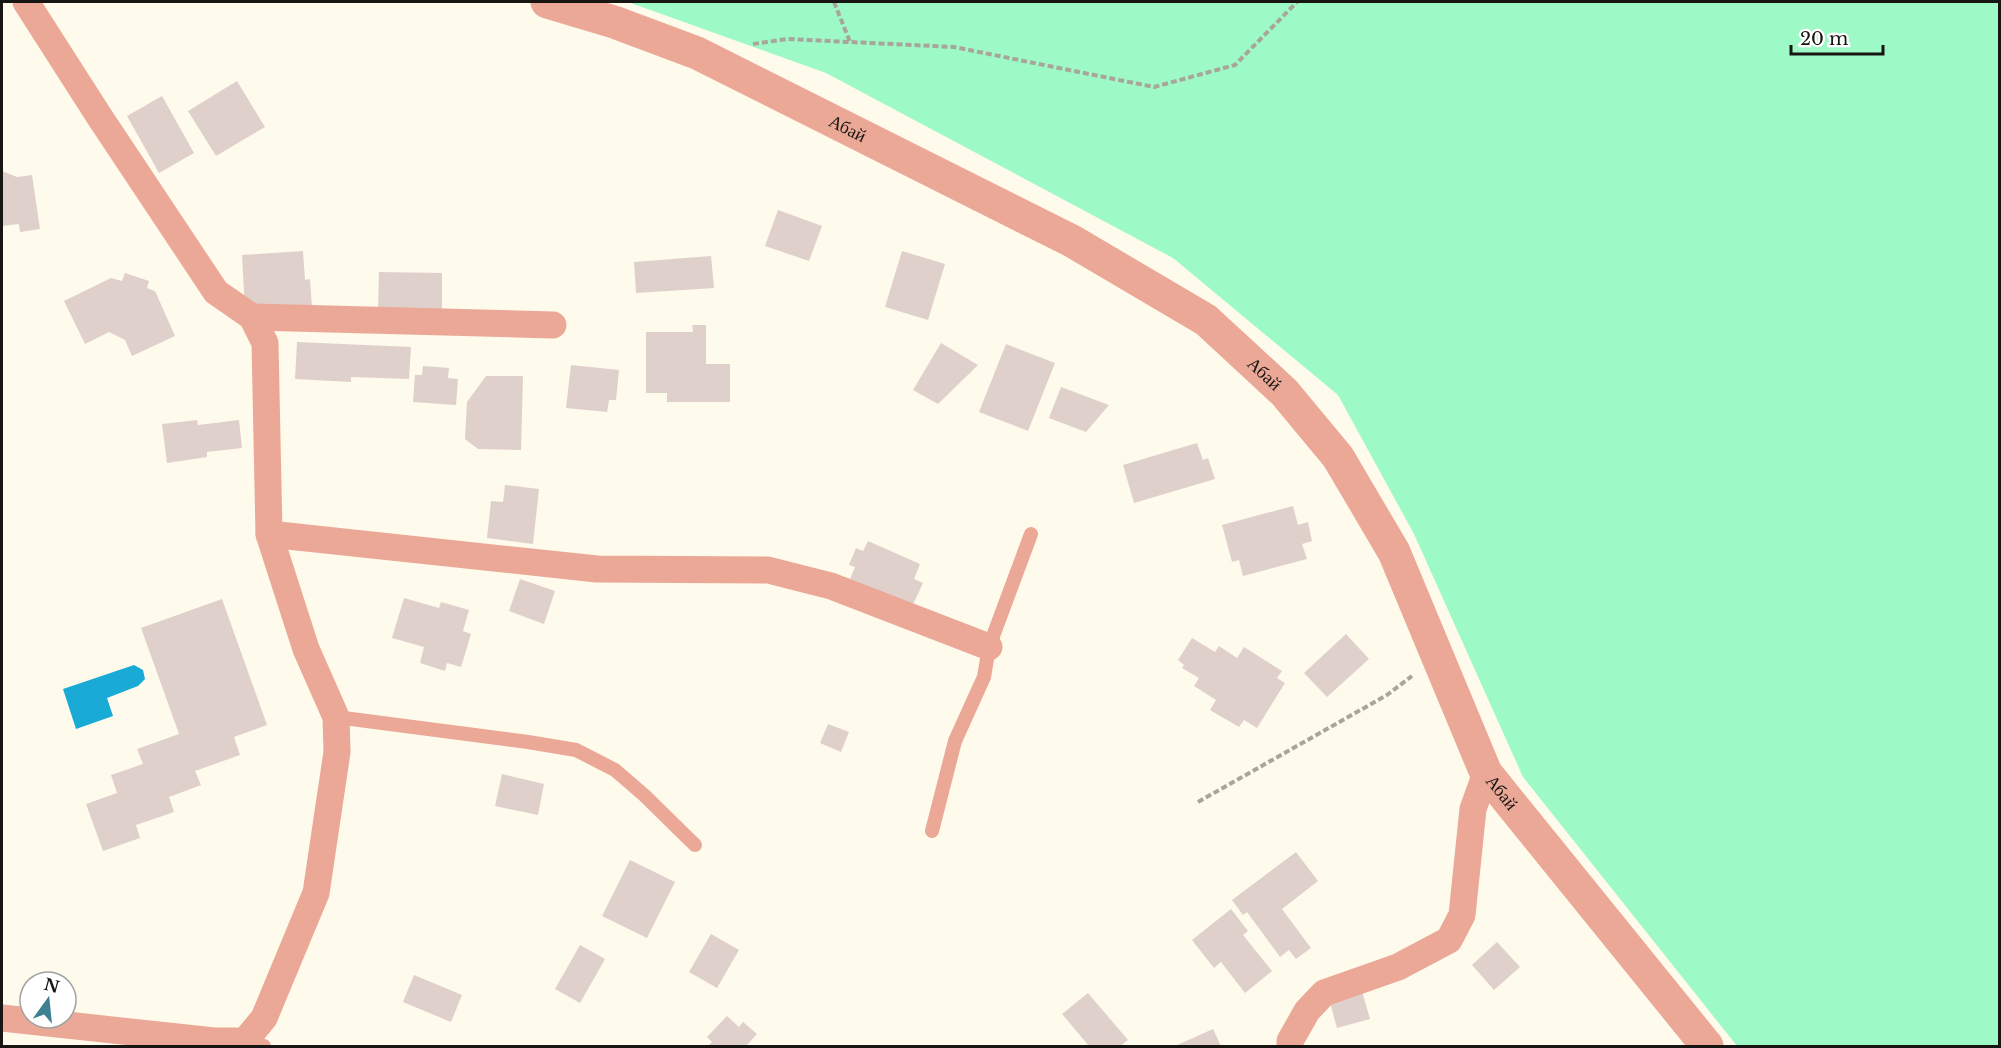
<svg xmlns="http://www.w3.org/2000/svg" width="2001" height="1048" font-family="'Libre Baskerville',serif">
<rect width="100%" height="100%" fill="#fefaec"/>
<path fill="#9dfac6" d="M 628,2 L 1999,2 L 1999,1046 L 1737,1046 L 1523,777 L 1414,534 L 1338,395 L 1173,258 L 826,73 Z"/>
<path fill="#19aad5" d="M 134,665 L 143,670 L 145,679 L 138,686 L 107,698 L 113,716 L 76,729 L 63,689 Z"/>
<g fill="#e0d0cc">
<path d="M 237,81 L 265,127 L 216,156 L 188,111 Z"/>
<path d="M 162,96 L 194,153 L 159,173 L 127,116 Z"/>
<path d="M 2,171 L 17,177 L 32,175 L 40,229 L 20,232 L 19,224 L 2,226 Z"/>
<path d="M 778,210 L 822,226 L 809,261 L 765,246 Z"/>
<path d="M 303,251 L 305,280 L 310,279 L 312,308 L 245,312 L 242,255 Z"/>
<path d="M 902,251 L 945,264 L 928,320 L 885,307 Z"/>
<path d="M 711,256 L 714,288 L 636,293 L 634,262 Z"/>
<path d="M 379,272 L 442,273 L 442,312 L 378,311 Z"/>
<path d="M 125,273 L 149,281 L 147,288 L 155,291 L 175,336 L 132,356 L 125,340 L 109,332 L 85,344 L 64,301 L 111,278 L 122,281 Z"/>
<path d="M 692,325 L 706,325 L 706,364 L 730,364 L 730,402 L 667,402 L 667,393 L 646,393 L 646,332 L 693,332 Z"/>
<path d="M 297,342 L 411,347 L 409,379 L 351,377 L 351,382 L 295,379 Z"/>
<path d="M 941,343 L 978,365 L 938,404 L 913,390 Z"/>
<path d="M 1006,344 L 1055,363 L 1028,431 L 979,412 Z"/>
<path d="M 571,365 L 619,370 L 616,400 L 609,400 L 607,412 L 566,408 Z"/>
<path d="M 423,366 L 449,368 L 448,378 L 458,379 L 456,405 L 413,402 L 415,375 L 422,375 Z"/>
<path d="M 486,376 L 523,376 L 521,450 L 478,449 L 465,439 L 467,402 Z"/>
<path d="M 1061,387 L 1109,405 L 1086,432 L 1049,418 Z"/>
<path d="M 197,420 L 198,425 L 239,420 L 242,448 L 207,452 L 207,457 L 167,463 L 162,424 Z"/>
<path d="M 1197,443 L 1203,460 L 1208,458 L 1215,479 L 1134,503 L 1123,465 Z"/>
<path d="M 505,485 L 539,489 L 533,544 L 487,538 L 491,501 L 503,502 Z"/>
<path d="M 1293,506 L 1298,525 L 1308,522 L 1312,541 L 1302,544 L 1307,559 L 1243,576 L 1239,560 L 1232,562 L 1222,525 Z"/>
<path d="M 868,541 L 920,564 L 914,579 L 923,583 L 910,611 L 850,579 L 855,567 L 849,565 L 856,548 L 863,551 Z"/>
<path d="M 520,579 L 555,591 L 544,624 L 509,611 Z"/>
<path d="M 404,598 L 439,608 L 441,602 L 469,610 L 463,631 L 471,634 L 461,667 L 447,663 L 445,671 L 420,663 L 424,647 L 392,638 Z"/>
<path d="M 222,599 L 267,725 L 234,737 L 240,755 L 195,771 L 201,785 L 169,797 L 174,812 L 136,825 L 140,838 L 103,851 L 86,804 L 117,793 L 111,775 L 143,764 L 137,749 L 179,734 L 141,628 Z"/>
<path d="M 1346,634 L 1369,659 L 1327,697 L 1304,673 Z"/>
<path d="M 1192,638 L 1215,652 L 1219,646 L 1237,658 L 1244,647 L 1282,671 L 1277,678 L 1285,683 L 1257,728 L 1244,720 L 1239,727 L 1210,710 L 1216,700 L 1194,686 L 1199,678 L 1182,668 L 1184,665 L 1178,660 Z"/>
<path d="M 828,724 L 849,732 L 841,752 L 820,743 Z"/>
<path d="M 502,774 L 544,784 L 538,815 L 495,806 Z"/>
<path d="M 1296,852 L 1318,881 L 1282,909 L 1311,948 L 1296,959 L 1289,950 L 1280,957 L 1247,912 L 1243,915 L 1232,900 Z"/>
<path d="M 630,860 L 675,882 L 647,938 L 602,916 Z"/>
<path d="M 1231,909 L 1248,931 L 1243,935 L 1272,971 L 1245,993 L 1221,962 L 1214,968 L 1192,940 Z"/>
<path d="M 711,934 L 739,950 L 717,988 L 689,972 Z"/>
<path d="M 1497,942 L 1520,967 L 1494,990 L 1472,965 Z"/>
<path d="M 580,945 L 605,959 L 580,1003 L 555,989 Z"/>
<path d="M 414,975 L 462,995 L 451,1022 L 403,1002 Z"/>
<path d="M 1362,991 L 1370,1019 L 1337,1028 L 1329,999 Z"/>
<path d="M 1088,993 L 1128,1040 L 1120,1046 L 1089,1046 L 1062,1014 Z"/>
<path d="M 727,1016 L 739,1027 L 743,1022 L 757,1034 L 746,1046 L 708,1046 L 712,1042 L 707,1037 Z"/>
<path d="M 1213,1029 L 1221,1046 L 1175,1046 Z"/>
</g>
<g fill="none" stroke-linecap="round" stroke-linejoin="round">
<g stroke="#a8a59b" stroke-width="4" stroke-dasharray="6 3" stroke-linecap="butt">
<path d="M 834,2 L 850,42"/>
<path d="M 753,44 L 787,39 L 954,47 L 1154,87 L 1235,65 L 1297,2"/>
<path d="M 1198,802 L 1387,695 L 1412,676"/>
</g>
<g stroke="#eba896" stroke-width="14">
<path d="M 336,717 L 528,742 L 576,750 L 615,770 L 644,795 L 695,845"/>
<path d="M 932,831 L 955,741 L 984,677 L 989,647 L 1031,534"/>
<path d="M 245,1041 L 264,1046"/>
</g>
<g stroke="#eba896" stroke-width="27">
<path d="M 252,317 L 553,325"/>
<path d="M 269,534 L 597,569 L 768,570 L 831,586 L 989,647"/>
<path d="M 2,1018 L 214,1041 L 245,1041 L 264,1018 L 316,893 L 337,752 L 336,717 L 306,649 L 269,534 L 265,343 L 252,317 L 216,292 L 99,116 L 26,2"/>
<path d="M 1290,1046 L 1290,1041 L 1307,1011 L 1324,993 L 1398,967 L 1449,940 L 1462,915 L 1473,809 L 1486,773"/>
</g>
<path stroke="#eba896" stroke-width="33" id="s1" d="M 547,2 L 614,22 L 697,53 L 1072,241 L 1206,320 L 1284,392 L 1338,457 L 1394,552 L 1486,773 L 1707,1046"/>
</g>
<g text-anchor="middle" stroke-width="5" stroke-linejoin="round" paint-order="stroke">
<g font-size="18" fill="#181612" stroke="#fff">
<text dy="6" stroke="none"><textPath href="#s1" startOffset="327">Абай</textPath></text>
<text dy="6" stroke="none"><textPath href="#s1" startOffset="813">Абай</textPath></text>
<text dy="6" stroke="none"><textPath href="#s1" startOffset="1299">Абай</textPath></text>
</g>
</g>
<rect width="2001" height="1048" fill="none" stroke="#181612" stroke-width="6"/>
<g transform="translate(48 1000) rotate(15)"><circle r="28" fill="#ffffff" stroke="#a3a2a0" stroke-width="1.5"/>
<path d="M0-4.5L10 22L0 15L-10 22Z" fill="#3e8091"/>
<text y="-9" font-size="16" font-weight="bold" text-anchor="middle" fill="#181612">N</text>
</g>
<path d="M1791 45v9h92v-9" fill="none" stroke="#181612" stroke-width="3"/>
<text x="1800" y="45" font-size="18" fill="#181612" stroke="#ffffff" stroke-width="4.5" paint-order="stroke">20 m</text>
</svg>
